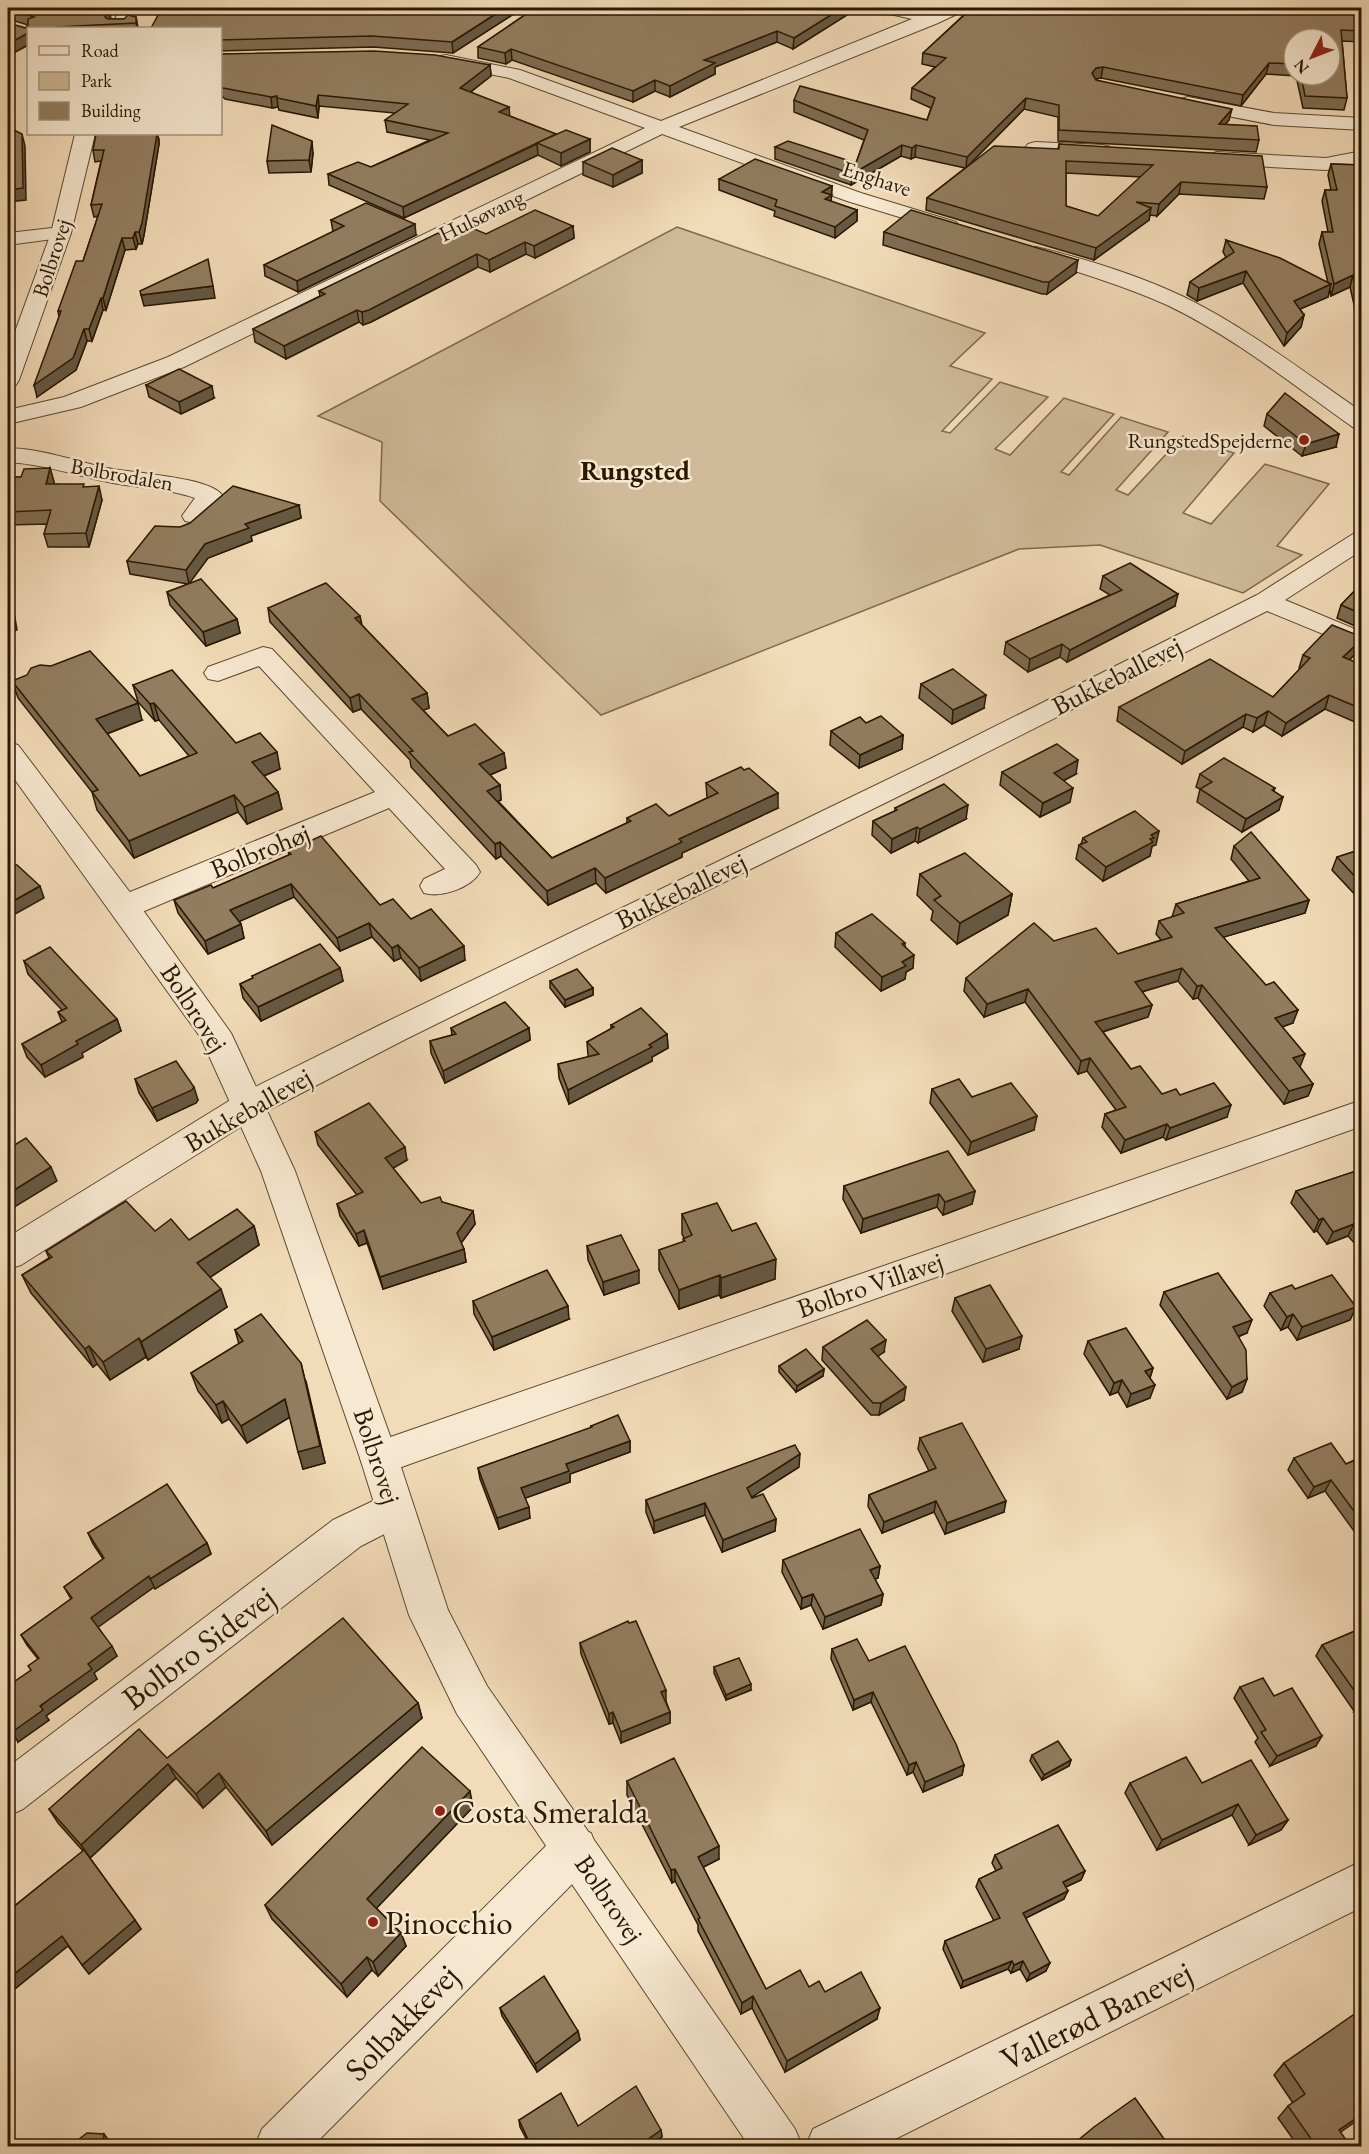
<svg xmlns="http://www.w3.org/2000/svg" width="1369" height="2154" font-family="'EB Garamond',serif">
<rect width="100%" height="100%" fill="#f2dbb8"/>
<filter id="stains"><feTurbulence type="fractalNoise" baseFrequency=".00333" numOctaves="4"/><feColorMatrix values="0 0 0 0 .2 0 0 0 0 .09 0 0 0 0 .02 0 0 0 .5 -.17"/></filter>
<radialGradient id="worn" r=".72"><stop offset=".6" stop-color="#630" stop-opacity="0"/><stop offset="1" stop-color="#630" stop-opacity=".3"/></radialGradient>
<path fill="#d0ba99" stroke="#7d694c" stroke-width="1.5" d="M 677,227 L 985,333 L 950,366 L 992,379 L 942,431 L 950,433 L 1000,382 L 1048,397 L 995,449 L 1010,455 L 1064,398 L 1114,414 L 1061,472 L 1069,475 L 1121,417 L 1168,432 L 1116,490 L 1128,495 L 1183,436 L 1234,453 L 1183,513 L 1211,524 L 1265,464 L 1329,484 L 1277,546 L 1302,555 L 1243,593 L 1100,545 L 1019,549 L 601,715 L 380,501 L 382,442 L 318,416 Z"/>
<g fill="none" stroke-linecap="round" stroke-linejoin="round">
<g stroke="#5c492e" stroke-width="2">
<g id="minor">
<path d="M 879,8 L 906,8 L 928,13 L 941,8 L 964,8 L 961,12 L 938,23 L 679,127 L 861,193 L 956,222 L 959,226 L 956,230 L 942,230 L 847,201 L 662,134 L 184,367 L 81,407 L 8,424 L 8,410 L 64,397 L 168,357 L 645,128 L 509,78 L 440,64 L 437,60 L 440,56 L 446,55 L 520,70 L 661,121 L 912,19 L 881,12 Z"/>
<path d="M 1188,97 L 1274,113 L 1362,118 L 1362,130 L 1274,125 L 1181,107 L 1179,103 L 1181,99 Z"/>
<path d="M 1035,142 L 1103,145 L 1110,147 L 1113,151 L 1110,155 L 1103,157 L 1028,152 L 1025,148 L 1028,144 Z"/>
<path d="M 1362,151 L 1362,163 L 1326,170 L 1217,164 L 1210,162 L 1207,158 L 1210,154 L 1217,152 L 1326,158 Z"/>
<path d="M 61,227 L 68,229 L 71,233 L 68,237 L 8,245 L 8,233 Z"/>
<path d="M 1036,247 C 1086,259 1138,275 1184,297 C 1247,328 1304,372 1362,412 L 1362,430 L 1354,428 C 1293,385 1234,337 1167,305 C 1122,285 1075,271 1029,257 L 1026,253 L 1029,249 Z"/>
<path d="M 8,448 C 43,449 74,461 107,468 C 131,473 210,477 222,495 C 212,510 205,526 185,521 L 182,516 L 195,498 C 167,488 137,488 108,482 C 74,475 42,464 8,462 Z"/>
<path d="M 1362,532 L 1362,550 L 1285,600 L 1362,632 L 1362,650 L 1267,611 L 956,768 L 406,1039 L 261,1114 L 21,1265 L 8,1269 L 8,1237 L 237,1096 L 384,1023 L 936,756 L 1257,595 L 1353,534 Z"/>
<path d="M 263,647 L 272,649 L 476,865 L 480,872 C 471,888 441,898 424,893 L 420,886 L 424,879 L 445,869 L 389,808 L 135,915 L 124,918 L 113,915 L 109,907 L 113,899 L 375,792 L 259,666 L 218,681 L 208,679 L 204,673 L 208,667 Z"/>
<path d="M 1362,1100 L 1362,1126 L 379,1475 L 365,1470 L 360,1458 L 365,1446 L 379,1441 Z"/>
<path d="M 394,1491 L 408,1496 L 414,1509 L 408,1522 L 361,1546 L 23,1809 L 8,1816 L 8,1767 L 333,1520 Z"/>
<path d="M 575,1827 L 591,1833 L 597,1849 L 591,1865 L 313,2146 L 255,2146 L 262,2129 L 559,1833 Z"/>
<path d="M 1362,1861 L 1362,1907 L 881,2146 L 806,2146 L 813,2129 Z"/>
</g>
</g>
<g stroke="#5c492e" stroke-width="2">
<g id="tertiary">
<path d="M 121,8 L 139,8 L 126,28 L 110,28 Z"/>
<path d="M 75,134 L 95,134 L 71,233 L 19,380 L 16,385 L 8,387 L 8,351 L 51,233 Z"/>
<path d="M 8,742 L 18,745 L 135,899 L 231,1033 L 295,1171 L 398,1458 L 448,1610 L 487,1686 L 795,2129 L 802,2146 L 749,2146 L 457,1714 L 409,1615 L 360,1458 L 261,1171 L 201,1038 L 8,770 Z"/>
</g>
</g>
<use href="#minor" fill="#f7e8d1" fill-rule="evenodd"/>
<use href="#tertiary" fill="#f7e8d1" fill-rule="evenodd"/>
</g>
<g fill="#7e6c53" stroke="#2a1800" stroke-width="1.5" fill-rule="evenodd">
<path d="M 8,8 L 109,10 L 111,19 L 124,19 L 136,17 L 138,28 L 28,28 L 28,45 L 8,56 L 8,23 L 25,28 L 28,25 L 9,19 L 8,20 Z"/>
<path d="M 523,8 L 453,53 L 373,47 L 220,51 L 220,28 Z"/>
<path d="M 535,8 L 858,8 L 793,49 L 777,42 L 715,67 L 715,74 L 670,97 L 655,91 L 633,102 L 512,60 L 506,64 L 478,58 L 478,47 Z"/>
<path d="M 968,8 L 1362,8 L 1362,42 L 1342,41 L 1347,98 L 1344,110 L 1303,108 L 1296,76 L 1266,74 L 1241,106 L 1101,78 L 1095,79 L 1096,80 L 1229,120 L 1225,125 L 1259,140 L 1256,152 L 1058,141 L 1058,117 L 1024,109 L 969,165 L 1058,149 L 1059,144 L 1267,187 L 1264,199 L 1179,194 L 1157,216 L 1150,215 L 1149,220 L 1094,260 L 926,210 L 927,198 L 965,168 L 915,157 L 911,159 L 901,156 L 851,185 L 775,159 L 775,147 L 856,163 L 864,140 L 794,112 L 794,100 L 927,120 L 931,108 L 911,99 L 912,88 L 935,67 L 922,64 L 923,53 L 968,11 ZM 1294,39 L 1330,75 L 1294,75 ZM 1066,173 L 1141,177 L 1098,216 L 1066,206 Z"/>
<path d="M 220,54 L 490,65 L 491,76 L 471,92 L 510,116 L 556,134 L 590,139 L 590,152 L 561,166 L 538,155 L 404,218 L 329,185 L 328,174 L 371,167 L 430,140 L 387,132 L 385,120 L 395,113 L 319,106 L 318,118 L 279,110 L 278,107 L 272,108 L 225,99 L 220,94 Z"/>
<path d="M 159,139 L 159,144 L 144,235 L 142,244 L 138,244 L 136,249 L 125,250 L 106,310 L 103,310 L 92,341 L 87,341 L 76,370 L 37,397 L 59,317 L 58,311 L 83,261 L 98,216 L 94,217 L 91,205 L 101,161 L 95,162 L 93,150 Z"/>
<path d="M 313,153 L 311,172 L 269,173 L 267,161 Z"/>
<path d="M 642,160 L 642,173 L 613,187 L 583,175 L 583,162 Z"/>
<path d="M 1331,164 L 1362,165 L 1362,309 L 1355,309 L 1350,287 L 1331,296 L 1330,290 L 1328,297 L 1300,309 L 1304,315 L 1301,327 L 1284,346 L 1243,283 L 1197,301 L 1187,295 L 1190,282 L 1226,257 L 1223,252 L 1226,240 L 1328,283 L 1319,244 L 1322,232 L 1328,232 L 1322,201 L 1325,190 L 1331,190 L 1328,175 Z"/>
<path d="M 719,179 L 832,186 L 831,202 L 857,210 L 857,221 L 835,238 L 774,216 L 775,211 L 719,190 Z"/>
<path d="M 331,220 L 416,235 L 298,292 L 265,276 L 264,265 L 333,232 Z"/>
<path d="M 573,226 L 574,238 L 535,258 L 526,254 L 490,272 L 478,267 L 371,322 L 363,325 L 359,322 L 286,359 L 255,342 L 253,329 L 320,296 L 319,291 L 450,239 Z"/>
<path d="M 884,232 L 1076,273 L 1047,294 L 1042,294 L 883,245 Z"/>
<path d="M 146,385 L 214,398 L 181,414 L 149,397 Z"/>
<path d="M 1267,414 L 1336,447 L 1302,456 L 1264,426 Z"/>
<path d="M 50,468 L 54,482 L 54,484 L 84,487 L 102,500 L 89,547 L 48,547 L 44,534 L 47,524 L 8,525 L 8,477 L 21,477 Z"/>
<path d="M 299,505 L 301,518 L 251,536 L 252,541 L 208,558 L 189,583 L 237,619 L 240,633 L 206,646 L 170,605 L 167,592 L 188,584 L 130,574 L 127,561 L 180,527 Z"/>
<path d="M 1103,576 L 1175,606 L 1067,662 L 1060,657 L 1028,672 L 1004,654 L 1006,642 L 1110,595 L 1100,589 Z"/>
<path d="M 1362,583 L 1362,629 L 1337,618 L 1341,605 Z"/>
<path d="M 268,608 L 360,616 L 362,625 L 427,693 L 429,708 L 423,710 L 448,736 L 504,753 L 506,768 L 490,775 L 500,785 L 501,800 L 498,801 L 552,858 L 627,823 L 627,818 L 669,816 L 707,798 L 706,783 L 778,808 L 682,853 L 682,857 L 606,893 L 596,883 L 548,905 L 501,856 L 496,859 L 411,767 L 410,760 L 361,709 L 353,712 L 270,622 Z"/>
<path d="M 1362,637 L 1362,641 L 1358,651 L 1349,660 L 1362,665 L 1362,725 L 1325,709 L 1282,736 L 1264,725 L 1253,732 L 1243,727 L 1182,764 L 1117,721 L 1119,707 L 1273,697 L 1300,669 L 1299,668 L 1303,655 Z"/>
<path d="M 12,681 L 142,720 L 107,734 L 140,776 L 189,756 L 159,720 L 155,721 L 138,702 L 133,685 L 280,769 L 264,776 L 278,792 L 282,809 L 247,824 L 238,812 L 134,858 L 97,810 L 92,792 L 18,698 Z"/>
<path d="M 921,684 L 984,708 L 952,724 L 919,698 Z"/>
<path d="M 866,723 L 903,735 L 902,749 L 859,768 L 830,745 L 831,731 Z"/>
<path d="M 1002,772 L 1076,774 L 1063,781 L 1070,802 L 1040,817 L 1000,785 Z"/>
<path d="M 1200,774 L 1275,788 L 1274,791 L 1279,810 L 1242,832 L 1197,802 L 1200,789 L 1196,787 Z"/>
<path d="M 895,808 L 966,819 L 918,843 L 915,841 L 891,853 L 872,835 L 873,821 L 895,811 Z"/>
<path d="M 1083,838 L 1156,845 L 1152,846 L 1150,856 L 1103,881 L 1076,859 L 1079,845 L 1081,844 Z"/>
<path d="M 1234,846 L 1309,900 L 1305,913 L 1223,937 L 1293,1023 L 1282,1027 L 1300,1067 L 1313,1084 L 1308,1096 L 1284,1104 L 1198,998 L 1193,999 L 1178,981 L 1142,992 L 1152,1005 L 1148,1017 L 1103,1032 L 1131,1069 L 1162,1094 L 1180,1095 L 1227,1117 L 1166,1140 L 1163,1137 L 1121,1153 L 1102,1127 L 1105,1114 L 1116,1110 L 1087,1071 L 1078,1074 L 1025,1002 L 984,1017 L 964,991 L 966,978 L 1054,941 L 1118,954 L 1161,940 L 1156,934 L 1159,921 L 1172,917 L 1176,904 L 1249,881 L 1231,859 Z"/>
<path d="M 1362,849 L 1362,902 L 1332,870 L 1337,857 Z"/>
<path d="M 288,851 L 380,905 L 411,919 L 465,960 L 421,981 L 401,958 L 394,961 L 372,937 L 340,951 L 294,897 L 239,921 L 241,924 L 244,938 L 208,954 L 178,913 L 174,900 L 213,888 L 289,855 Z"/>
<path d="M 920,874 L 1012,894 L 1008,915 L 957,944 L 931,920 L 933,911 L 917,895 Z"/>
<path d="M 836,933 L 905,943 L 905,946 L 913,968 L 906,972 L 905,979 L 881,991 L 835,947 Z"/>
<path d="M 24,961 L 117,1019 L 121,1031 L 82,1053 L 83,1057 L 45,1077 L 27,1057 L 22,1044 L 62,1022 L 58,1012 L 62,1010 L 28,974 Z"/>
<path d="M 340,968 L 343,981 L 261,1021 L 243,998 L 240,984 L 253,978 L 252,976 Z"/>
<path d="M 550,981 L 593,988 L 593,995 L 565,1007 L 550,988 Z"/>
<path d="M 611,1025 L 667,1034 L 668,1048 L 652,1057 L 652,1061 L 569,1104 L 559,1078 L 558,1064 L 589,1057 L 588,1055 L 587,1042 L 611,1029 Z"/>
<path d="M 451,1028 L 529,1028 L 530,1040 L 445,1083 L 431,1053 L 430,1041 L 452,1035 Z"/>
<path d="M 135,1079 L 198,1100 L 196,1103 L 157,1121 L 139,1093 Z"/>
<path d="M 932,1089 L 972,1097 L 1034,1130 L 968,1155 L 930,1103 Z"/>
<path d="M 315,1132 L 407,1160 L 393,1168 L 421,1203 L 442,1202 L 473,1211 L 475,1224 L 461,1243 L 464,1249 L 466,1262 L 383,1289 L 367,1243 L 359,1246 L 340,1216 L 337,1204 L 357,1195 L 318,1145 Z"/>
<path d="M 1362,1169 L 1362,1243 L 1356,1245 L 1348,1236 L 1327,1244 L 1317,1231 L 1314,1232 L 1291,1203 L 1296,1191 Z"/>
<path d="M 844,1186 L 975,1191 L 972,1204 L 943,1215 L 937,1207 L 861,1233 L 843,1199 Z"/>
<path d="M 682,1214 L 732,1231 L 775,1279 L 721,1298 L 719,1295 L 679,1309 L 659,1270 L 659,1250 L 683,1242 L 684,1238 L 682,1234 Z"/>
<path d="M 254,1226 L 259,1245 L 210,1277 L 227,1307 L 148,1360 L 146,1357 L 110,1380 L 97,1364 L 93,1367 L 31,1293 L 22,1275 L 49,1258 L 46,1251 L 189,1240 Z"/>
<path d="M 587,1246 L 639,1283 L 604,1295 L 588,1260 Z"/>
<path d="M 1295,1289 L 1356,1307 L 1350,1320 L 1297,1340 L 1288,1327 L 1281,1330 L 1264,1306 L 1270,1293 Z"/>
<path d="M 1164,1292 L 1247,1333 L 1238,1337 L 1247,1379 L 1242,1392 L 1227,1399 L 1160,1305 Z"/>
<path d="M 955,1298 L 1019,1349 L 983,1362 L 952,1311 Z"/>
<path d="M 473,1301 L 569,1319 L 494,1350 L 474,1314 Z"/>
<path d="M 235,1330 L 306,1381 L 325,1463 L 303,1469 L 290,1417 L 247,1443 L 229,1419 L 222,1423 L 198,1391 L 191,1373 L 239,1344 Z"/>
<path d="M 1088,1341 L 1153,1368 L 1150,1378 L 1150,1398 L 1127,1407 L 1118,1392 L 1110,1395 L 1084,1354 Z"/>
<path d="M 823,1347 L 884,1352 L 878,1356 L 904,1400 L 879,1415 L 871,1415 L 822,1360 Z"/>
<path d="M 779,1366 L 824,1369 L 823,1376 L 796,1392 L 779,1372 Z"/>
<path d="M 591,1426 L 630,1441 L 630,1452 L 570,1474 L 570,1482 L 525,1498 L 530,1518 L 499,1529 L 480,1479 L 478,1468 L 591,1428 Z"/>
<path d="M 920,1438 L 1004,1512 L 945,1534 L 934,1512 L 882,1533 L 868,1506 L 869,1495 L 929,1471 L 918,1449 Z"/>
<path d="M 1362,1457 L 1362,1542 L 1325,1491 L 1308,1498 L 1288,1470 L 1294,1458 L 1346,1464 Z"/>
<path d="M 799,1467 L 751,1497 L 776,1519 L 775,1531 L 722,1552 L 705,1515 L 654,1533 L 646,1512 L 646,1500 Z"/>
<path d="M 88,1533 L 207,1543 L 211,1554 L 155,1589 L 154,1587 L 98,1627 L 117,1656 L 94,1673 L 97,1679 L 46,1716 L 49,1720 L 18,1742 L 31,1670 L 38,1659 L 27,1645 L 21,1635 L 71,1599 L 64,1587 L 103,1559 L 93,1544 Z"/>
<path d="M 783,1560 L 880,1566 L 878,1578 L 875,1579 L 883,1594 L 881,1605 L 823,1629 L 811,1605 L 801,1609 L 782,1572 Z"/>
<path d="M 1362,1628 L 1362,1707 L 1354,1711 L 1316,1656 L 1322,1645 Z"/>
<path d="M 580,1643 L 666,1701 L 670,1712 L 670,1723 L 621,1743 L 613,1723 L 609,1724 L 581,1654 Z"/>
<path d="M 832,1649 L 869,1661 L 964,1765 L 962,1775 L 923,1792 L 913,1772 L 907,1775 L 871,1702 L 853,1710 L 831,1659 Z"/>
<path d="M 714,1667 L 751,1690 L 726,1700 L 714,1673 Z"/>
<path d="M 1240,1687 L 1274,1696 L 1316,1746 L 1270,1766 L 1255,1742 L 1258,1738 L 1234,1698 Z"/>
<path d="M 418,1703 L 422,1718 L 272,1845 L 226,1787 L 203,1808 L 176,1778 L 90,1858 L 141,1929 L 89,1974 L 68,1946 L 16,1988 L 13,1907 L 83,1851 L 58,1823 L 49,1809 L 167,1758 Z"/>
<path d="M 1032,1755 L 1071,1760 L 1069,1766 L 1042,1780 L 1030,1761 Z"/>
<path d="M 627,1781 L 719,1859 L 703,1867 L 766,1989 L 809,1987 L 825,1992 L 877,2019 L 785,2072 L 752,2008 L 741,2014 L 698,1931 L 698,1925 L 675,1881 L 672,1883 L 627,1795 Z"/>
<path d="M 1130,1783 L 1202,1783 L 1288,1820 L 1281,1830 L 1249,1845 L 1232,1815 L 1157,1850 L 1125,1793 Z"/>
<path d="M 473,1807 L 376,1908 L 401,1933 L 406,1946 L 378,1976 L 372,1970 L 347,1997 L 272,1919 L 265,1905 Z"/>
<path d="M 995,1855 L 1085,1871 L 1081,1880 L 1066,1887 L 1064,1899 L 1026,1918 L 1046,1971 L 1027,1981 L 1020,1969 L 1011,1973 L 1008,1969 L 961,1988 L 943,1949 L 945,1941 L 994,1921 L 976,1887 L 979,1879 L 996,1871 L 992,1863 Z"/>
<path d="M 500,2008 L 578,2031 L 580,2040 L 537,2072 L 502,2016 Z"/>
<path d="M 1284,2063 L 1340,2132 L 1350,2146 L 1298,2146 L 1278,2118 L 1288,2106 L 1293,2103 L 1274,2075 Z"/>
<path d="M 519,2120 L 578,2126 L 661,2130 L 662,2137 L 648,2146 L 530,2146 L 520,2127 Z"/>
</g>
<g fill="#665843" stroke="#2a1800" stroke-width="1.5">
<path d="M 505,8 L 523,8 L 453,53 L 452,42 Z"/>
<path d="M 842,8 L 858,8 L 793,49 L 794,38 Z"/>
<path d="M 109,10 L 111,21 L 105,17 Z"/>
<path d="M 136,17 L 138,28 L 137,28 L 136,23 Z"/>
<path d="M 777,31 L 777,42 L 715,67 L 715,74 L 670,97 L 670,86 L 704,60 Z"/>
<path d="M 28,33 L 28,45 L 8,56 L 8,44 Z"/>
<path d="M 511,49 L 512,60 L 506,64 L 505,53 Z"/>
<path d="M 1269,63 L 1266,74 L 1241,106 L 1243,95 Z"/>
<path d="M 490,65 L 491,76 L 461,99 L 460,88 Z"/>
<path d="M 1103,67 L 1101,78 L 1095,79 L 1092,73 L 1096,68 Z"/>
<path d="M 655,80 L 655,91 L 633,102 L 633,91 Z"/>
<path d="M 318,95 L 319,106 L 318,118 L 316,106 Z"/>
<path d="M 277,96 L 278,107 L 272,108 L 271,97 Z"/>
<path d="M 1026,98 L 1024,109 L 966,168 L 967,157 Z"/>
<path d="M 509,107 L 510,118 L 499,112 Z"/>
<path d="M 1232,109 L 1229,120 L 1216,136 L 1219,124 Z"/>
<path d="M 22,134 L 25,146 L 26,200 L 8,202 L 8,190 Z"/>
<path d="M 155,134 L 158,134 L 159,144 L 144,235 L 142,244 L 139,232 Z"/>
<path d="M 590,139 L 590,152 L 561,166 L 561,153 Z"/>
<path d="M 312,141 L 313,153 L 311,172 L 309,160 Z"/>
<path d="M 537,144 L 538,155 L 404,218 L 403,207 Z"/>
<path d="M 902,145 L 901,156 L 851,185 L 852,174 Z"/>
<path d="M 916,145 L 915,157 L 911,159 L 912,148 Z"/>
<path d="M 642,160 L 642,173 L 613,187 L 613,175 Z"/>
<path d="M 1181,182 L 1179,194 L 1157,216 L 1159,204 Z"/>
<path d="M 832,186 L 831,206 L 824,210 L 822,192 Z"/>
<path d="M 1151,208 L 1149,220 L 1094,260 L 1096,248 Z"/>
<path d="M 857,210 L 857,221 L 835,238 L 835,227 Z"/>
<path d="M 415,224 L 416,235 L 298,292 L 297,281 Z"/>
<path d="M 573,226 L 574,238 L 535,258 L 534,246 Z"/>
<path d="M 135,232 L 138,244 L 136,249 L 133,238 Z"/>
<path d="M 122,238 L 125,250 L 106,310 L 103,298 Z"/>
<path d="M 525,242 L 526,254 L 490,272 L 489,260 Z"/>
<path d="M 477,254 L 478,267 L 371,322 L 363,325 L 362,312 Z"/>
<path d="M 1078,260 L 1076,273 L 1047,294 L 1049,282 Z"/>
<path d="M 1246,271 L 1243,283 L 1197,301 L 1199,288 Z"/>
<path d="M 1353,275 L 1350,287 L 1331,296 L 1334,284 Z"/>
<path d="M 1331,284 L 1328,297 L 1291,313 L 1294,301 Z"/>
<path d="M 213,286 L 215,298 L 144,306 L 141,295 Z"/>
<path d="M 101,298 L 103,310 L 92,341 L 89,329 Z"/>
<path d="M 357,310 L 359,322 L 286,359 L 284,346 Z"/>
<path d="M 1304,315 L 1301,327 L 1284,346 L 1287,333 Z"/>
<path d="M 84,329 L 87,341 L 76,370 L 37,397 L 34,385 Z"/>
<path d="M 212,386 L 214,398 L 181,414 L 179,402 Z"/>
<path d="M 1339,434 L 1336,447 L 1302,456 L 1306,444 Z"/>
<path d="M 50,468 L 54,482 L 50,498 L 46,484 Z"/>
<path d="M 99,486 L 102,500 L 89,547 L 86,533 Z"/>
<path d="M 299,505 L 301,518 L 251,536 L 252,541 L 208,558 L 189,584 L 186,570 L 205,544 L 245,524 Z"/>
<path d="M 8,581 L 10,589 L 17,630 L 8,632 Z"/>
<path d="M 1178,594 L 1175,606 L 1067,662 L 1070,650 Z"/>
<path d="M 360,616 L 362,631 L 355,618 Z"/>
<path d="M 237,619 L 240,633 L 206,646 L 203,632 Z"/>
<path d="M 1362,639 L 1358,651 L 1339,671 L 1343,657 Z"/>
<path d="M 1062,644 L 1060,657 L 1028,672 L 1030,659 Z"/>
<path d="M 427,693 L 429,708 L 414,714 L 412,699 Z"/>
<path d="M 359,694 L 361,709 L 353,712 L 350,698 Z"/>
<path d="M 986,695 L 984,708 L 952,724 L 953,710 Z"/>
<path d="M 1329,695 L 1325,709 L 1282,736 L 1286,723 Z"/>
<path d="M 138,703 L 142,720 L 101,736 L 96,719 Z"/>
<path d="M 154,703 L 159,720 L 155,721 L 150,704 Z"/>
<path d="M 1268,711 L 1264,725 L 1253,732 L 1257,718 Z"/>
<path d="M 1246,714 L 1243,727 L 1182,764 L 1185,751 Z"/>
<path d="M 903,735 L 902,749 L 859,768 L 860,755 Z"/>
<path d="M 277,752 L 280,769 L 256,779 L 252,762 Z"/>
<path d="M 504,753 L 506,768 L 480,779 L 479,764 Z"/>
<path d="M 1078,760 L 1076,774 L 1051,787 L 1054,773 Z"/>
<path d="M 500,785 L 501,800 L 489,805 L 487,791 Z"/>
<path d="M 1073,788 L 1070,802 L 1040,817 L 1043,803 Z"/>
<path d="M 278,792 L 282,809 L 247,824 L 244,807 Z"/>
<path d="M 778,793 L 778,808 L 682,853 L 682,857 L 606,893 L 605,878 L 679,839 Z"/>
<path d="M 234,795 L 238,812 L 134,858 L 129,841 Z"/>
<path d="M 1283,797 L 1279,810 L 1242,832 L 1246,819 Z"/>
<path d="M 968,805 L 966,819 L 918,843 L 920,829 Z"/>
<path d="M 917,827 L 915,841 L 891,853 L 892,839 Z"/>
<path d="M 1159,831 L 1156,845 L 1152,846 L 1150,856 L 1103,881 L 1106,867 L 1151,835 Z"/>
<path d="M 500,842 L 501,856 L 496,859 L 495,844 Z"/>
<path d="M 595,868 L 596,883 L 548,905 L 547,891 Z"/>
<path d="M 291,884 L 294,897 L 234,924 L 230,910 Z"/>
<path d="M 40,886 L 44,898 L 8,918 L 8,904 Z"/>
<path d="M 1012,894 L 1008,915 L 957,944 L 960,923 Z"/>
<path d="M 1309,900 L 1305,913 L 1211,941 L 1215,928 Z"/>
<path d="M 369,923 L 372,937 L 340,951 L 337,938 Z"/>
<path d="M 241,924 L 244,938 L 208,954 L 205,941 Z"/>
<path d="M 398,945 L 401,958 L 394,961 L 392,948 Z"/>
<path d="M 464,946 L 465,960 L 421,981 L 419,968 Z"/>
<path d="M 914,955 L 913,968 L 906,972 L 905,979 L 881,991 L 882,977 L 902,962 Z"/>
<path d="M 340,968 L 343,981 L 261,1021 L 258,1007 Z"/>
<path d="M 1182,968 L 1178,981 L 1131,995 L 1135,982 Z"/>
<path d="M 1202,985 L 1198,998 L 1193,999 L 1197,986 Z"/>
<path d="M 593,988 L 593,995 L 565,1007 L 565,1000 Z"/>
<path d="M 1028,989 L 1025,1002 L 984,1017 L 987,1004 Z"/>
<path d="M 1152,1005 L 1148,1017 L 1092,1035 L 1095,1022 Z"/>
<path d="M 1298,1010 L 1293,1023 L 1270,1031 L 1275,1018 Z"/>
<path d="M 117,1019 L 121,1031 L 82,1053 L 83,1057 L 45,1077 L 41,1065 L 76,1041 Z"/>
<path d="M 529,1028 L 530,1040 L 445,1083 L 443,1071 Z"/>
<path d="M 667,1034 L 668,1048 L 652,1057 L 652,1061 L 569,1104 L 568,1090 Z"/>
<path d="M 1305,1054 L 1300,1067 L 1288,1071 L 1293,1058 Z"/>
<path d="M 1090,1058 L 1087,1071 L 1078,1074 L 1081,1061 Z"/>
<path d="M 1313,1084 L 1308,1096 L 1284,1104 L 1289,1091 Z"/>
<path d="M 194,1087 L 198,1100 L 196,1103 L 157,1121 L 152,1108 Z"/>
<path d="M 1231,1105 L 1227,1117 L 1166,1140 L 1170,1128 Z"/>
<path d="M 1037,1116 L 1034,1130 L 968,1155 L 971,1142 Z"/>
<path d="M 1167,1124 L 1163,1137 L 1121,1153 L 1125,1140 Z"/>
<path d="M 405,1147 L 407,1160 L 388,1171 L 385,1158 Z"/>
<path d="M 51,1167 L 57,1181 L 8,1211 L 8,1194 Z"/>
<path d="M 975,1191 L 972,1204 L 943,1215 L 945,1202 Z"/>
<path d="M 939,1194 L 937,1207 L 861,1233 L 863,1219 Z"/>
<path d="M 473,1211 L 475,1224 L 459,1246 L 457,1233 Z"/>
<path d="M 1323,1218 L 1317,1231 L 1314,1232 L 1319,1220 Z"/>
<path d="M 1354,1224 L 1348,1236 L 1327,1244 L 1333,1232 Z"/>
<path d="M 254,1226 L 259,1245 L 203,1282 L 197,1263 Z"/>
<path d="M 364,1230 L 367,1243 L 359,1246 L 356,1234 Z"/>
<path d="M 1361,1233 L 1362,1243 L 1356,1245 Z"/>
<path d="M 464,1249 L 466,1262 L 383,1289 L 380,1277 Z"/>
<path d="M 776,1259 L 775,1279 L 721,1298 L 721,1278 Z"/>
<path d="M 639,1270 L 639,1283 L 604,1295 L 603,1282 Z"/>
<path d="M 720,1275 L 719,1295 L 679,1309 L 679,1290 Z"/>
<path d="M 221,1289 L 227,1307 L 148,1360 L 141,1342 Z"/>
<path d="M 568,1306 L 569,1319 L 494,1350 L 492,1337 Z"/>
<path d="M 1356,1307 L 1350,1320 L 1297,1340 L 1302,1327 Z"/>
<path d="M 1293,1314 L 1288,1327 L 1281,1330 L 1287,1317 Z"/>
<path d="M 1252,1320 L 1247,1333 L 1228,1340 L 1233,1327 Z"/>
<path d="M 1022,1336 L 1019,1349 L 983,1362 L 986,1349 Z"/>
<path d="M 139,1338 L 146,1357 L 110,1380 L 103,1362 Z"/>
<path d="M 886,1340 L 884,1352 L 869,1362 L 871,1349 Z"/>
<path d="M 89,1346 L 97,1364 L 93,1367 L 85,1349 Z"/>
<path d="M 301,1363 L 325,1463 L 303,1469 L 298,1452 Z"/>
<path d="M 1153,1368 L 1149,1381 L 1145,1371 Z"/>
<path d="M 824,1369 L 823,1376 L 796,1392 L 797,1386 Z"/>
<path d="M 1247,1379 L 1242,1392 L 1227,1399 L 1232,1387 Z"/>
<path d="M 1122,1380 L 1118,1392 L 1110,1395 L 1114,1383 Z"/>
<path d="M 1155,1385 L 1150,1398 L 1127,1407 L 1131,1394 Z"/>
<path d="M 906,1387 L 904,1400 L 879,1415 L 881,1403 Z"/>
<path d="M 285,1399 L 290,1417 L 247,1443 L 241,1426 Z"/>
<path d="M 223,1401 L 229,1419 L 222,1423 L 216,1405 Z"/>
<path d="M 630,1441 L 630,1452 L 570,1474 L 570,1482 L 523,1499 L 521,1488 L 566,1464 Z"/>
<path d="M 800,1454 L 799,1467 L 746,1501 L 747,1488 Z"/>
<path d="M 1331,1480 L 1325,1491 L 1308,1498 L 1314,1487 Z"/>
<path d="M 936,1501 L 934,1512 L 882,1533 L 884,1522 Z"/>
<path d="M 1006,1501 L 1004,1512 L 945,1534 L 947,1523 Z"/>
<path d="M 705,1503 L 705,1515 L 654,1533 L 654,1521 Z"/>
<path d="M 529,1507 L 530,1518 L 499,1529 L 497,1518 Z"/>
<path d="M 776,1519 L 775,1531 L 722,1552 L 723,1540 Z"/>
<path d="M 207,1543 L 211,1554 L 155,1589 L 150,1579 Z"/>
<path d="M 880,1566 L 878,1578 L 868,1582 L 870,1570 Z"/>
<path d="M 149,1576 L 154,1587 L 97,1628 L 91,1618 Z"/>
<path d="M 813,1594 L 811,1605 L 801,1609 L 802,1598 Z"/>
<path d="M 883,1594 L 881,1605 L 823,1629 L 825,1617 Z"/>
<path d="M 112,1646 L 117,1656 L 94,1673 L 97,1679 L 46,1716 L 49,1720 L 18,1742 L 12,1732 L 88,1664 Z"/>
<path d="M 751,1684 L 751,1690 L 726,1700 L 726,1695 Z"/>
<path d="M 666,1690 L 666,1701 L 661,1703 L 661,1692 Z"/>
<path d="M 873,1692 L 871,1702 L 853,1710 L 854,1700 Z"/>
<path d="M 1361,1700 L 1362,1707 L 1354,1711 Z"/>
<path d="M 418,1703 L 422,1718 L 272,1845 L 266,1831 Z"/>
<path d="M 613,1712 L 613,1723 L 609,1724 L 609,1714 Z"/>
<path d="M 670,1712 L 670,1723 L 621,1743 L 621,1732 Z"/>
<path d="M 1322,1736 L 1316,1746 L 1270,1766 L 1277,1756 Z"/>
<path d="M 1071,1760 L 1069,1766 L 1042,1780 L 1044,1775 Z"/>
<path d="M 916,1762 L 913,1772 L 907,1775 L 909,1765 Z"/>
<path d="M 168,1764 L 176,1778 L 90,1858 L 81,1845 Z"/>
<path d="M 964,1765 L 962,1775 L 923,1792 L 925,1782 Z"/>
<path d="M 219,1773 L 226,1787 L 203,1808 L 196,1794 Z"/>
<path d="M 470,1791 L 473,1807 L 372,1913 L 367,1899 Z"/>
<path d="M 1238,1804 L 1232,1815 L 1157,1850 L 1162,1840 Z"/>
<path d="M 1288,1820 L 1281,1830 L 1249,1845 L 1256,1835 Z"/>
<path d="M 719,1846 L 719,1859 L 698,1870 L 698,1857 Z"/>
<path d="M 675,1869 L 675,1881 L 672,1883 L 671,1870 Z"/>
<path d="M 1085,1871 L 1081,1880 L 1059,1890 L 1063,1882 Z"/>
<path d="M 1068,1891 L 1064,1899 L 1020,1921 L 1023,1913 Z"/>
<path d="M 135,1920 L 141,1929 L 89,1974 L 82,1965 Z"/>
<path d="M 401,1933 L 406,1946 L 378,1976 L 373,1962 Z"/>
<path d="M 62,1936 L 69,1945 L 16,1988 L 8,1979 Z"/>
<path d="M 367,1957 L 372,1970 L 347,1997 L 341,1984 Z"/>
<path d="M 1012,1961 L 1008,1969 L 961,1988 L 963,1981 Z"/>
<path d="M 1023,1961 L 1020,1969 L 1011,1973 L 1014,1965 Z"/>
<path d="M 1050,1963 L 1046,1971 L 1027,1981 L 1030,1974 Z"/>
<path d="M 753,1996 L 752,2008 L 741,2014 L 742,2003 Z"/>
<path d="M 880,2008 L 877,2019 L 785,2072 L 787,2061 Z"/>
<path d="M 578,2031 L 580,2040 L 537,2072 L 535,2064 Z"/>
<path d="M 1362,2114 L 1362,2117 L 1328,2141 L 1339,2130 Z"/>
<path d="M 661,2130 L 662,2137 L 648,2146 L 638,2146 Z"/>
<path d="M 104,2134 L 110,2142 L 110,2146 L 102,2146 Z"/>
</g>
<g fill="#927d60" stroke="#2a1800" stroke-width="1.5" fill-rule="evenodd">
<path d="M 8,8 L 97,8 L 109,10 L 105,17 L 108,19 L 124,19 L 128,15 L 136,17 L 136,23 L 56,27 L 56,28 L 28,28 L 28,39 L 28,33 L 8,44 L 8,23 L 25,28 L 28,26 L 28,19 L 34,17 Z"/>
<path d="M 162,8 L 505,8 L 452,42 L 372,36 L 220,40 L 220,28 L 151,28 Z"/>
<path d="M 535,8 L 842,8 L 794,38 L 777,31 L 704,60 L 715,63 L 670,86 L 655,80 L 633,91 L 511,49 L 505,53 L 478,47 Z"/>
<path d="M 972,8 L 1362,8 L 1362,31 L 1341,30 L 1347,98 L 1305,96 L 1301,75 L 1330,75 L 1330,39 L 1294,39 L 1294,64 L 1269,63 L 1243,95 L 1103,67 L 1096,68 L 1092,73 L 1096,80 L 1232,109 L 1219,124 L 1257,126 L 1259,140 L 1059,130 L 1059,105 L 1026,98 L 967,157 L 916,145 L 912,148 L 902,145 L 852,174 L 775,147 L 788,141 L 856,163 L 868,130 L 794,100 L 800,86 L 927,120 L 935,98 L 912,88 L 946,58 L 923,53 Z"/>
<path d="M 374,51 L 435,55 L 490,65 L 460,88 L 509,107 L 499,112 L 556,134 L 403,207 L 328,174 L 358,162 L 371,167 L 448,133 L 385,120 L 408,104 L 318,95 L 316,106 L 277,98 L 277,96 L 271,97 L 223,88 L 220,85 L 220,54 Z"/>
<path d="M 272,125 L 312,141 L 309,160 L 267,161 Z"/>
<path d="M 8,127 L 22,134 L 23,188 L 8,190 Z"/>
<path d="M 566,130 L 590,139 L 561,153 L 537,143 Z"/>
<path d="M 96,134 L 157,134 L 142,223 L 139,232 L 135,232 L 133,238 L 122,238 L 103,298 L 101,298 L 89,329 L 84,329 L 73,358 L 34,385 L 61,311 L 58,311 L 76,261 L 83,261 L 102,204 L 91,205 L 104,150 L 93,150 Z"/>
<path d="M 1059,144 L 1262,156 L 1267,187 L 1181,182 L 1159,204 L 1136,202 L 1151,208 L 1096,248 L 927,198 L 994,146 L 1059,149 ZM 1066,161 L 1153,165 L 1098,216 L 1066,206 Z"/>
<path d="M 612,148 L 642,160 L 613,175 L 583,162 Z"/>
<path d="M 755,159 L 832,186 L 822,192 L 832,195 L 825,199 L 857,210 L 835,227 L 775,206 L 777,200 L 719,179 Z"/>
<path d="M 1331,164 L 1362,165 L 1362,297 L 1358,297 L 1353,275 L 1334,284 L 1322,232 L 1333,232 L 1325,190 L 1337,190 Z"/>
<path d="M 366,203 L 415,224 L 297,281 L 264,265 L 344,226 L 331,220 Z"/>
<path d="M 535,210 L 573,226 L 534,246 L 525,242 L 489,260 L 477,254 L 369,310 L 362,312 L 357,310 L 284,346 L 253,329 L 325,294 L 319,291 L 438,233 L 450,239 L 472,228 L 486,234 Z"/>
<path d="M 911,210 L 1078,260 L 1049,282 L 1043,282 L 884,232 Z"/>
<path d="M 1226,240 L 1280,258 L 1331,284 L 1294,301 L 1304,315 L 1287,333 L 1246,271 L 1199,288 L 1190,282 L 1234,252 Z"/>
<path d="M 208,259 L 213,286 L 141,295 L 140,291 Z"/>
<path d="M 179,369 L 212,386 L 179,402 L 146,385 Z"/>
<path d="M 1285,393 L 1339,434 L 1306,444 L 1267,414 Z"/>
<path d="M 50,468 L 46,484 L 84,484 L 83,487 L 99,486 L 86,533 L 44,534 L 51,510 L 8,512 L 8,477 L 21,477 L 24,469 Z"/>
<path d="M 233,486 L 299,505 L 245,524 L 249,528 L 205,544 L 186,570 L 127,561 L 155,526 L 180,527 L 190,523 Z"/>
<path d="M 1130,563 L 1178,594 L 1070,650 L 1062,644 L 1030,659 L 1006,642 L 1122,590 L 1103,576 Z"/>
<path d="M 201,579 L 237,619 L 203,632 L 167,592 Z"/>
<path d="M 326,583 L 360,616 L 355,618 L 427,693 L 412,699 L 448,736 L 475,724 L 504,753 L 479,764 L 500,785 L 487,791 L 552,858 L 631,821 L 627,818 L 656,804 L 669,816 L 718,793 L 706,783 L 741,767 L 744,770 L 749,768 L 778,793 L 679,839 L 682,842 L 605,878 L 595,868 L 547,891 L 500,842 L 495,844 L 409,752 L 413,751 L 359,694 L 350,698 L 268,608 Z"/>
<path d="M 1362,583 L 1362,614 L 1341,605 Z"/>
<path d="M 8,586 L 12,616 L 8,617 Z"/>
<path d="M 1332,625 L 1362,637 L 1362,639 L 1343,657 L 1362,665 L 1362,709 L 1329,695 L 1286,723 L 1268,711 L 1257,718 L 1246,714 L 1185,751 L 1119,707 L 1210,659 L 1273,697 L 1310,658 L 1303,655 Z"/>
<path d="M 90,651 L 138,703 L 96,719 L 140,776 L 197,753 L 154,703 L 150,704 L 133,685 L 172,670 L 236,743 L 260,733 L 277,752 L 252,762 L 278,792 L 244,807 L 234,795 L 129,841 L 92,792 L 98,790 L 12,681 L 27,675 L 31,668 L 40,665 L 51,666 Z"/>
<path d="M 953,669 L 986,695 L 953,710 L 921,684 Z"/>
<path d="M 881,716 L 903,735 L 860,755 L 831,731 L 860,717 L 866,723 Z"/>
<path d="M 1057,744 L 1078,760 L 1054,773 L 1073,788 L 1043,803 L 1002,772 Z"/>
<path d="M 1224,758 L 1275,788 L 1272,790 L 1283,797 L 1246,819 L 1200,789 L 1212,782 L 1200,774 Z"/>
<path d="M 944,784 L 968,805 L 920,829 L 917,827 L 892,839 L 873,821 L 897,810 L 895,808 Z"/>
<path d="M 1135,811 L 1159,831 L 1151,835 L 1154,838 L 1150,839 L 1153,842 L 1106,867 L 1079,845 L 1087,842 L 1083,838 Z"/>
<path d="M 1251,832 L 1309,900 L 1215,928 L 1266,985 L 1274,982 L 1298,1010 L 1275,1018 L 1305,1054 L 1293,1058 L 1313,1084 L 1289,1091 L 1202,985 L 1197,986 L 1182,968 L 1135,982 L 1152,1005 L 1095,1022 L 1131,1069 L 1140,1066 L 1162,1094 L 1176,1089 L 1180,1095 L 1214,1083 L 1231,1105 L 1170,1128 L 1167,1124 L 1125,1140 L 1105,1114 L 1126,1107 L 1090,1058 L 1081,1061 L 1028,989 L 987,1004 L 966,978 L 1034,923 L 1054,941 L 1096,928 L 1118,954 L 1172,937 L 1159,921 L 1184,913 L 1176,904 L 1260,878 L 1234,846 Z"/>
<path d="M 321,836 L 380,905 L 393,899 L 411,919 L 431,909 L 464,946 L 419,968 L 398,945 L 392,948 L 369,923 L 337,938 L 291,884 L 230,910 L 241,924 L 205,941 L 174,900 L 211,885 L 213,888 L 291,854 L 288,851 Z"/>
<path d="M 1362,849 L 1362,884 L 1337,857 Z"/>
<path d="M 965,853 L 1012,894 L 960,923 L 934,900 L 941,896 L 920,874 Z"/>
<path d="M 8,865 L 17,865 L 40,886 L 8,904 Z"/>
<path d="M 872,914 L 905,943 L 902,944 L 914,955 L 902,962 L 906,966 L 882,977 L 836,933 Z"/>
<path d="M 320,944 L 340,968 L 258,1007 L 240,984 L 253,978 L 252,976 Z"/>
<path d="M 50,947 L 117,1019 L 76,1041 L 78,1044 L 41,1065 L 22,1044 L 66,1020 L 58,1012 L 67,1008 L 24,961 Z"/>
<path d="M 577,969 L 593,988 L 565,1000 L 550,981 Z"/>
<path d="M 505,1002 L 529,1028 L 443,1071 L 430,1041 L 456,1034 L 451,1028 Z"/>
<path d="M 641,1008 L 667,1034 L 649,1045 L 652,1047 L 568,1090 L 558,1064 L 599,1054 L 587,1042 L 614,1027 L 611,1025 Z"/>
<path d="M 176,1061 L 194,1087 L 192,1090 L 152,1108 L 135,1079 Z"/>
<path d="M 959,1079 L 972,1097 L 1011,1083 L 1037,1116 L 971,1142 L 932,1089 Z"/>
<path d="M 369,1103 L 405,1147 L 385,1158 L 421,1203 L 440,1197 L 442,1202 L 473,1211 L 457,1233 L 464,1249 L 380,1277 L 364,1230 L 356,1234 L 337,1204 L 363,1192 L 315,1132 Z"/>
<path d="M 26,1138 L 51,1167 L 8,1194 L 8,1149 Z"/>
<path d="M 948,1151 L 975,1191 L 945,1202 L 939,1194 L 863,1219 L 844,1186 Z"/>
<path d="M 1362,1169 L 1361,1233 L 1354,1224 L 1333,1232 L 1323,1218 L 1319,1220 L 1296,1191 Z"/>
<path d="M 126,1201 L 155,1231 L 171,1219 L 189,1240 L 237,1209 L 254,1226 L 197,1263 L 221,1289 L 141,1342 L 139,1338 L 103,1362 L 89,1346 L 85,1349 L 22,1275 L 52,1257 L 46,1251 Z"/>
<path d="M 717,1203 L 732,1231 L 756,1223 L 776,1259 L 721,1278 L 720,1275 L 679,1290 L 659,1250 L 685,1241 L 683,1239 L 692,1235 L 682,1214 Z"/>
<path d="M 621,1235 L 639,1270 L 603,1282 L 587,1246 Z"/>
<path d="M 547,1270 L 568,1306 L 492,1337 L 473,1301 Z"/>
<path d="M 1218,1273 L 1252,1320 L 1233,1327 L 1246,1350 L 1247,1379 L 1232,1387 L 1164,1292 Z"/>
<path d="M 1332,1275 L 1356,1307 L 1302,1327 L 1293,1314 L 1287,1317 L 1270,1293 L 1292,1285 L 1295,1289 Z"/>
<path d="M 990,1285 L 1022,1336 L 986,1349 L 955,1298 Z"/>
<path d="M 261,1314 L 301,1363 L 320,1446 L 298,1452 L 285,1399 L 241,1426 L 223,1401 L 216,1405 L 191,1373 L 243,1341 L 235,1330 Z"/>
<path d="M 867,1320 L 886,1340 L 871,1349 L 906,1387 L 881,1403 L 873,1403 L 823,1347 Z"/>
<path d="M 1126,1328 L 1153,1368 L 1145,1371 L 1155,1385 L 1131,1394 L 1122,1380 L 1114,1383 L 1088,1341 Z"/>
<path d="M 806,1349 L 824,1369 L 797,1386 L 779,1366 Z"/>
<path d="M 618,1415 L 630,1441 L 566,1464 L 569,1471 L 521,1488 L 529,1507 L 497,1518 L 478,1468 L 592,1427 L 591,1426 Z"/>
<path d="M 962,1423 L 1006,1501 L 947,1523 L 936,1501 L 884,1522 L 869,1495 L 936,1468 L 920,1438 Z"/>
<path d="M 1331,1443 L 1346,1464 L 1362,1457 L 1362,1522 L 1331,1480 L 1314,1487 L 1294,1458 Z"/>
<path d="M 795,1445 L 800,1454 L 747,1488 L 752,1498 L 763,1494 L 776,1519 L 723,1540 L 705,1503 L 654,1521 L 646,1500 Z"/>
<path d="M 167,1484 L 207,1543 L 150,1579 L 149,1576 L 91,1618 L 112,1646 L 88,1664 L 92,1669 L 40,1706 L 43,1710 L 12,1732 L 8,1725 L 8,1686 L 31,1670 L 28,1666 L 39,1658 L 21,1635 L 72,1598 L 64,1587 L 104,1558 L 88,1533 Z"/>
<path d="M 860,1529 L 880,1566 L 870,1570 L 883,1594 L 825,1617 L 813,1594 L 802,1598 L 783,1560 Z"/>
<path d="M 343,1618 L 418,1703 L 266,1831 L 219,1773 L 196,1794 L 168,1764 L 81,1845 L 49,1809 L 139,1729 L 167,1758 Z"/>
<path d="M 628,1621 L 629,1623 L 636,1621 L 666,1690 L 661,1692 L 670,1712 L 621,1732 L 613,1712 L 609,1714 L 580,1643 Z"/>
<path d="M 1362,1628 L 1362,1700 L 1361,1700 L 1322,1645 Z"/>
<path d="M 857,1639 L 869,1661 L 905,1646 L 956,1744 L 964,1765 L 925,1782 L 916,1762 L 909,1765 L 873,1692 L 854,1700 L 832,1649 Z"/>
<path d="M 739,1658 L 751,1684 L 726,1695 L 714,1667 Z"/>
<path d="M 1263,1678 L 1274,1696 L 1292,1688 L 1322,1736 L 1277,1756 L 1261,1732 L 1266,1730 L 1240,1687 Z"/>
<path d="M 1058,1741 L 1071,1760 L 1044,1775 L 1032,1755 Z"/>
<path d="M 422,1747 L 470,1791 L 367,1899 L 401,1933 L 373,1962 L 367,1957 L 341,1984 L 265,1905 Z"/>
<path d="M 1186,1757 L 1202,1783 L 1251,1760 L 1288,1820 L 1256,1835 L 1238,1804 L 1162,1840 L 1130,1783 Z"/>
<path d="M 674,1758 L 719,1846 L 698,1857 L 766,1989 L 800,1970 L 809,1987 L 819,1981 L 825,1992 L 861,1972 L 880,2008 L 787,2061 L 753,1996 L 742,2003 L 698,1919 L 700,1918 L 675,1869 L 671,1870 L 627,1781 Z"/>
<path d="M 1058,1825 L 1085,1871 L 1063,1882 L 1068,1891 L 1023,1913 L 1050,1963 L 1030,1974 L 1023,1961 L 1014,1965 L 1012,1961 L 963,1981 L 945,1941 L 1000,1918 L 979,1879 L 1002,1868 L 995,1855 Z"/>
<path d="M 84,1850 L 135,1920 L 82,1965 L 62,1936 L 8,1979 L 8,1901 L 12,1908 Z"/>
<path d="M 544,1976 L 578,2031 L 535,2064 L 500,2008 Z"/>
<path d="M 1353,2015 L 1362,2027 L 1362,2114 L 1339,2130 L 1350,2146 L 1316,2146 L 1288,2106 L 1305,2094 L 1284,2063 Z"/>
<path d="M 636,2086 L 661,2130 L 638,2146 L 531,2146 L 519,2120 L 561,2093 L 578,2126 Z"/>
<path d="M 1135,2098 L 1167,2143 L 1162,2146 L 1071,2146 L 1094,2127 Z"/>
<path d="M 87,2133 L 104,2134 L 102,2146 L 70,2146 Z"/>
</g>
<g fill="#8f2418" stroke="#f7e8d1" stroke-width="2">
<circle cx="1304" cy="440" r="6"/>
<circle cx="440" cy="1811" r="6"/>
<circle cx="373" cy="1922" r="6"/>
</g>
<g text-anchor="middle" stroke-width="5" stroke-linejoin="round" paint-order="stroke">
<g font-size="22" fill="#2a1800" stroke="#f7e8d1">
<text transform="translate(877 178) rotate(18)" y="8">Enghave</text>
<text transform="translate(481 215) rotate(-26)" y="8">Hulsøvang</text>
<text transform="translate(51 258) rotate(-72)" y="8">Bolbrovej</text>
<text transform="translate(122 474) rotate(10)" y="8">Bolbrodalen</text>
</g>
<g font-size="22" fill="#2a1800" stroke="#f7e8d1" text-anchor="end">
<text x="1292" y="448">RungstedSpejderne</text>
</g>
<g font-size="27" font-weight="bold" fill="#2a1800" stroke="#f7e8d1">
<text x="635" y="480">Rungsted</text>
</g>
<g font-size="27" fill="#2a1800" stroke="#f7e8d1">
<text transform="translate(1117 676) rotate(-27)" y="9">Bukkeballevej</text>
<text transform="translate(260 851) rotate(-22)" y="9">Bolbrohøj</text>
<text transform="translate(681 891) rotate(-26)" y="9">Bukkeballevej</text>
<text transform="translate(194 1008) rotate(57)" y="9">Bolbrovej</text>
<text transform="translate(248 1110) rotate(-30)" y="9">Bukkeballevej</text>
<text transform="translate(870 1285) rotate(-19)" y="9">Bolbro Villavej</text>
<text transform="translate(377 1456) rotate(72)" y="9">Bolbrovej</text>
<text transform="translate(609 1899) rotate(56)" y="9">Bolbrovej</text>
</g>
<g font-size="33" fill="#2a1800" stroke="#f7e8d1">
<text transform="translate(198 1647) rotate(-37)" y="12">Bolbro Sidevej</text>
<text transform="translate(1096 2015) rotate(-26)" y="12">Vallerød Banevej</text>
<text transform="translate(401 2022) rotate(-46)" y="12">Solbakkevej</text>
</g>
<g font-size="33" fill="#2a1800" stroke="#f7e8d1" text-anchor="start">
<text x="452" y="1823">Costa Smeralda</text>
<text x="385" y="1934">Pinocchio</text>
</g>
</g>
<rect width="1369" height="2154" fill="none" stroke="#f2dbb8" stroke-width="30"/>
<rect x="9" y="9" width="1351" height="2136" fill="none" stroke="#2a1800" stroke-width="3"/>
<rect x="15" y="15" width="1339" height="2124" fill="none" stroke="#2a1800" stroke-width="1.5"/>
<rect x="27" y="27" width="195" height="108" fill="#f7e8d1" stroke="#a5957d" stroke-width="1.5"/>
<rect x="39" y="46" width="30" height="9" fill="#f7e8d1" stroke="#a5957d" stroke-width="1.5"/>
<text x="81" y="57" font-size="18" fill="#2a1800">Road</text>
<rect x="39" y="72" width="30" height="18" fill="#d0ba99" stroke="#a5957d" stroke-width="1.5"/>
<text x="81" y="87" font-size="18" fill="#2a1800">Park</text>
<rect x="39" y="102" width="30" height="18" fill="#927d60" stroke="#a5957d" stroke-width="1.5"/>
<text x="81" y="117" font-size="18" fill="#2a1800">Building</text>
<g transform="translate(1312 57) rotate(228)"><circle r="28" fill="#f7e8d1" stroke="#a5957d" stroke-width="1.5"/>
<path d="M0-4.5L10 22L0 15L-10 22Z" fill="#8f2418"/>
<text y="-9" font-size="16" font-weight="bold" text-anchor="middle" fill="#2a1800">N</text>
</g>
<rect width="100%" height="100%" filter="url(#stains)"/>
<rect width="100%" height="100%" fill="url(#worn)"/>
</svg>
